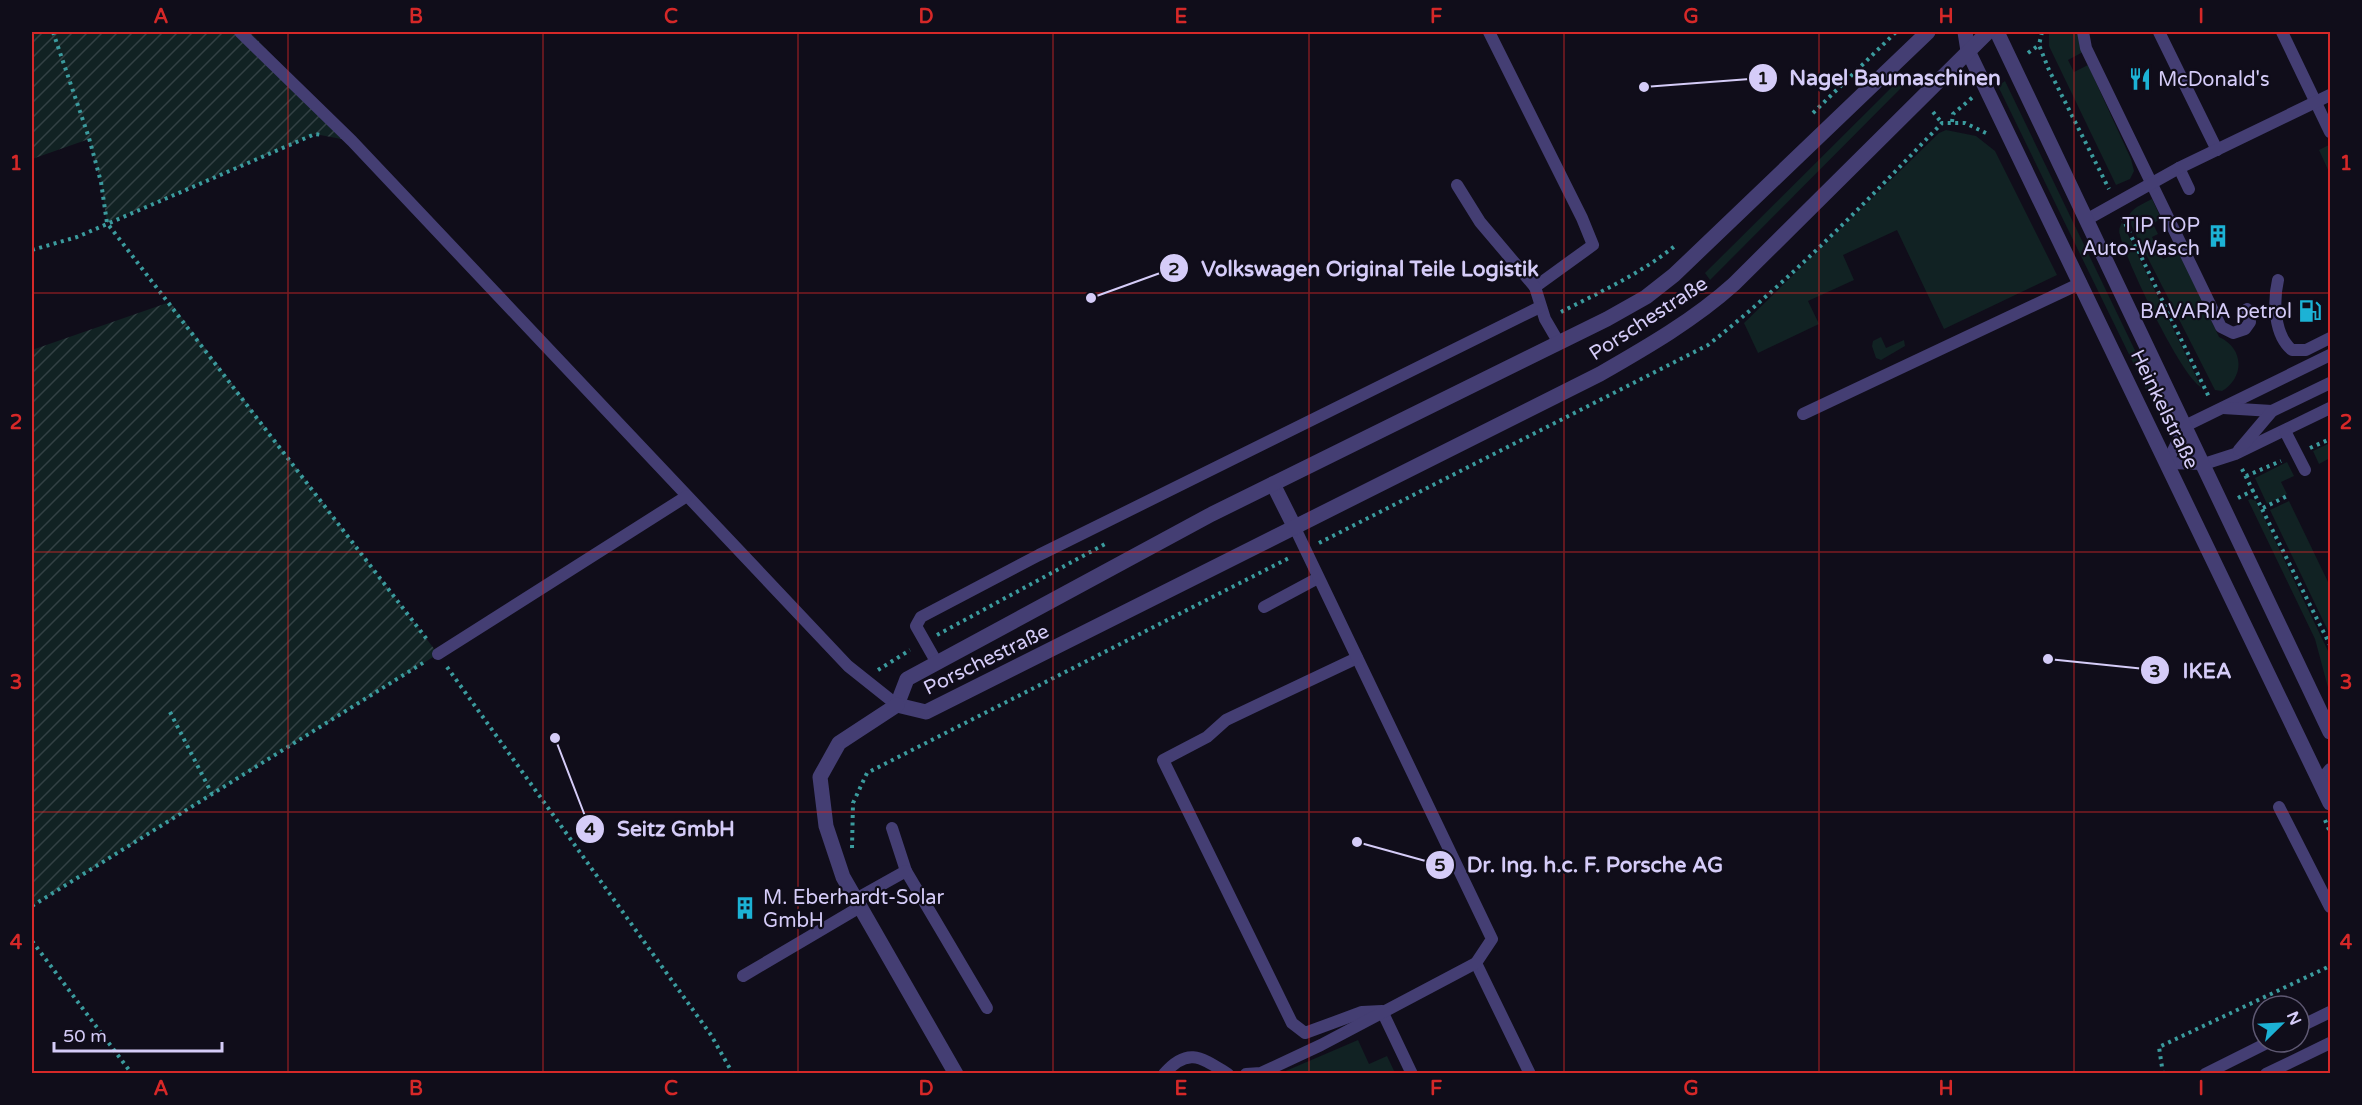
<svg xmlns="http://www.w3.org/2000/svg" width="2362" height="1105" font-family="'Varela Round',sans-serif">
<defs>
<pattern id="garden-furrows" width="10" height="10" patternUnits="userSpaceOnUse" patternTransform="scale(1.5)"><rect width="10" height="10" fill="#112223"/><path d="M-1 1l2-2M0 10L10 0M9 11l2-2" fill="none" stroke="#334144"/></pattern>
</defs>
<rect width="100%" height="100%" fill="#100d1a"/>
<g fill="#112223">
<path d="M 2049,32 L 2078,32 L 2083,52 L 2068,60 L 2074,72 L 2088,65 L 2131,159 L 2134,171 L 2130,179 L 2116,185 L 2049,46 Z"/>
<path d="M 1898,81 L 1903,86 L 1710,280 L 1705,273 Z"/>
<path d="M 2005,81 L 2170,423 L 2164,426 L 1998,86 Z"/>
<path d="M 1946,130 L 1976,136 L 1995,151 L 2057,275 L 1944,329 L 1897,230 L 1843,255 L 1854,280 L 1808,301 L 1819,324 L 1758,353 L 1744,323 L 1939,133 Z"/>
<path d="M 2329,145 L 2330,174 L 2319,150 Z"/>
<path d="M 2152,199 L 2161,218 L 2153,224 L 2158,234 L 2152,237 L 2163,259 L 2179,252 L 2219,337 C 2244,348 2245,377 2222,391 L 2215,390 L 2128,219 C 2130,208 2143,204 2152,199 Z"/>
<path d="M 2122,222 L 2201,387 C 2181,376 2126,261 2120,235 C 2118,230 2120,227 2122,222 Z"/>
<path d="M 1881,337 L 1886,348 L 1904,340 L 1905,346 L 1881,360 L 1876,358 L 1872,346 L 1873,341 Z"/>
<path d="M 2330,443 L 2330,458 L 2319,464 L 2313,451 Z"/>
<path d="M 2287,462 L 2294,476 L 2281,482 L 2287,494 L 2267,504 L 2255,478 Z"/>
<path d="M 2251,499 L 2256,501 L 2330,655 L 2330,695 L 2315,639 L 2248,500 Z"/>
<path d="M 2289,501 L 2330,586 L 2330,635 L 2270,510 Z"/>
<path d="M 1358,1040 L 1369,1064 L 1387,1056 L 1395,1073 L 1281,1073 Z"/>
</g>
<g fill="url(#garden-furrows)">
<path d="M 32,32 L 250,32 L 352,141 L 315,134 L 107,223 L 101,182 L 89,139 L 32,159 Z"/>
<path d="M 170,302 L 438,654 L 32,906 L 32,350 Z"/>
</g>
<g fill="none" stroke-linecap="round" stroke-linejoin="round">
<g stroke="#3b9b9e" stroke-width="4" stroke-dasharray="3 4.5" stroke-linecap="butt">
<path d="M 53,32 L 89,138 L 101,182 L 107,223 L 429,642"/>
<path d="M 2042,32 L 2039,45 L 2049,70 L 2109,189"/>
<path d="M 2028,53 L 2039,45"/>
<path d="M 1933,112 L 1942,123"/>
<path d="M 1813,113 L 1896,32"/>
<path d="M 1952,122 L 1953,114 L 1973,97"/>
<path d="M 2122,217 L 2209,397"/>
<path d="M 32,250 L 77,237 L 315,134 L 322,135"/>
<path d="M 1561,312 C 1600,292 1642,273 1676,245"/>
<path d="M 2310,448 L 2330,439"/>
<path d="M 2242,469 L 2330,645"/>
<path d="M 2246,476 L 2281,461"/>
<path d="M 2238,498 L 2254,490"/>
<path d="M 2263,508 L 2287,496"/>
<path d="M 1319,543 L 1708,345 C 1793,278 1868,200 1942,123 L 1965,123 L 1986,133"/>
<path d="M 937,635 L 1105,544"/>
<path d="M 447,667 L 711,1035 L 733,1074"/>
<path d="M 878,670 L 910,650"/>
<path d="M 170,712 L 212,794"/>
<path d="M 2325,820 L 2330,832"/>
<path d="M 852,848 L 853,803 L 867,773 L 1291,557"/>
<path d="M 32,906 L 426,661"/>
<path d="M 32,941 L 132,1074"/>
<path d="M 2163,1074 L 2159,1047 L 2330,966"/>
</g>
<g stroke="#443e73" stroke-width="12">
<path d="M 240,32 L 352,141 L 848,666 L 897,705"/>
<path d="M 1489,32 L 1582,218 L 1593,245 L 1535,287 L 1545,319 L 1559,343"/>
<path d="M 2083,32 L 2086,48 L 2221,327 L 2233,333 L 2245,329 L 2250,322 L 2247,309"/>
<path d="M 2159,32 L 2217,150"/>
<path d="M 2282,32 L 2330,132"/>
<path d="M 2179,168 L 2189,189"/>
<path d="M 1457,185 L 1480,222 L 1535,287"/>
<path d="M 2086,220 L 2179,168 L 2330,95"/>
<path d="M 2278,280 C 2273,302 2274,335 2292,350 L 2306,350 L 2330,338"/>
<path d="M 2330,355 L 2185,426 L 2167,463 L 2204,464 L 2235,454 L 2330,408"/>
<path d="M 2223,408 L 2272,411"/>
<path d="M 1803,414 L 2081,283"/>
<path d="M 2285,431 L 2305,470"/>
<path d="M 2239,450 L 2272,411 L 2330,383"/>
<path d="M 1264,607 L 1318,578"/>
<path d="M 438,654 L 687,496"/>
<path d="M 1357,658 L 1226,720 L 1207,737 L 1163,760 L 1292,1023 L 1305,1033 L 1362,1012 L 1382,1011 L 1412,1074"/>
<path d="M 937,663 L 916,626 L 921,617 L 1039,555 L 1540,307"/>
<path d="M 2330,769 L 2320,781 L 2330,784"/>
<path d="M 2279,807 L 2330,907"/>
<path d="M 892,828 L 906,871"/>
<path d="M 856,899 L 906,871 L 987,1008"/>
<path d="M 1476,963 L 1530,1074"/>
<path d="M 743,976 L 860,907"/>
<path d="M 2299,1027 L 2330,1012"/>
<path d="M 1164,1074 C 1188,1046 1202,1058 1228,1074"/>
<path d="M 1246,1074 L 1261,1073 L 1321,1045 L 1476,963 L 1492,939 L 1295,528"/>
<path d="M 2205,1074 L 2269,1042"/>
<path d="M 2266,1074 L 2330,1043"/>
</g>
<g stroke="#443e73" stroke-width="15">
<path d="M 1965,32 L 1968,51 L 2330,803"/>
<path d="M 1997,32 L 2330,732"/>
<path d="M 1273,484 L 1295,528"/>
<path d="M 897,705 L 926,712 L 1600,374 C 1647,347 1694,320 1734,284 L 1988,32"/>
<path d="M 897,705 L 907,679 L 1212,514 L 1607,319 L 1646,297 L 1674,275 L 1928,32"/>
<path d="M 897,705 L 839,743 L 820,777 L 826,826 L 843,877 L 956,1074"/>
</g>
</g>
<path fill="none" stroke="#d62828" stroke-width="1.5" stroke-opacity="0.55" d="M 288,32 L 288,1074M 543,32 L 543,1074M 798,32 L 798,1074M 1053,32 L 1053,1074M 1309,32 L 1309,1074M 1564,32 L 1564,1074M 1819,32 L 1819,1074M 2074,32 L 2074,1074M 32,293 L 2330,293M 32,552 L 2330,552M 32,812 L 2330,812"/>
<defs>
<g id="restaurant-bare" transform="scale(1.8)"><path d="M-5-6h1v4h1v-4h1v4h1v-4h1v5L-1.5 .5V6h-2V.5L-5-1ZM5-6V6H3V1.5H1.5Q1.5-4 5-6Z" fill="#1cb2d5" stroke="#100d1a" stroke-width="2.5" paint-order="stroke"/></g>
<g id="building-bare" transform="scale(1.8)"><path d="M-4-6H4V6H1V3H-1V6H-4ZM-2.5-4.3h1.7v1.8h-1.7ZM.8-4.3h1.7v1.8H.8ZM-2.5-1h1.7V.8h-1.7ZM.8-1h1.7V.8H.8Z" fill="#1cb2d5" stroke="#100d1a" stroke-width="2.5" paint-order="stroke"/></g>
<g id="fuel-bare" transform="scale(1.8)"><path d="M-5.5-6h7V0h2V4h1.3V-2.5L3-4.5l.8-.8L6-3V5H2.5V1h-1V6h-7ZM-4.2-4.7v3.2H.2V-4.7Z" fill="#1cb2d5" stroke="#100d1a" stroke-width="2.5" paint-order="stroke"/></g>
</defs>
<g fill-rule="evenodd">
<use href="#restaurant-bare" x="2140" y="79"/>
<use href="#building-bare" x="2218" y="236"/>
<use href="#fuel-bare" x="2310" y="311"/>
<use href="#building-bare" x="745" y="908"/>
</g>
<g text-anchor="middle" stroke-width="4.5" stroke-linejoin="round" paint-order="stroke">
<g font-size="20" fill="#d5ccf8" stroke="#100d1a" text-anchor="start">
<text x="2158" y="86">McDonald's</text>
<text x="2200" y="232" text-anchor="end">TIP TOP<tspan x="2200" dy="23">Auto-Wasch</tspan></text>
<text x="2292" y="318" text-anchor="end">BAVARIA petrol</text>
<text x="763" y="904">M. Eberhardt-Solar<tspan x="763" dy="23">GmbH</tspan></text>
</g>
<g font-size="20" fill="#d5ccf8" stroke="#100d1a">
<text transform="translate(1648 318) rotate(-33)" y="7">Porschestraße</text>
<text transform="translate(2165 409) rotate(64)" y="7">Heinkelstraße</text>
<text transform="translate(986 659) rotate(-26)" y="7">Porschestraße</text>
</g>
</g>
<path fill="none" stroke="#d5ccf8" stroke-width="2" d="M1644 87L1763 78M1091 298L1174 268M2048 659L2155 670M555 738L590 829M1357 842L1440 865"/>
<g fill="#d5ccf8" stroke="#100d1a" stroke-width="2">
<circle cx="1644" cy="87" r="6"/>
<circle cx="1091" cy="298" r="6"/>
<circle cx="2048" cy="659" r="6"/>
<circle cx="555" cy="738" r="6"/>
<circle cx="1357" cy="842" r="6"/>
<circle cx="1763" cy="78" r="15"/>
<circle cx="1174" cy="268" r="15"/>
<circle cx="2155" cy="670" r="15"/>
<circle cx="590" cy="829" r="15"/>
<circle cx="1440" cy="865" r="15"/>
</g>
<g font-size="18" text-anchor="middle" font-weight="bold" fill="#111">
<text x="1763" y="84">1</text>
<text x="1174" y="275">2</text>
<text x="2155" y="677">3</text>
<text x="590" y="835">4</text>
<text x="1440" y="871">5</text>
</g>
<g font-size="21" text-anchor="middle" font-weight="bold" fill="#d5ccf8" stroke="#100d1a" stroke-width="4.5" stroke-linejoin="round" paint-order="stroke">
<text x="1895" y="85">Nagel Baumaschinen</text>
<text x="1370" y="276">Volkswagen Original Teile Logistik</text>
<text x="2207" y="678">IKEA</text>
<text x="676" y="836">Seitz GmbH</text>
<text x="1595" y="872">Dr. Ing. h.c. F. Porsche AG</text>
</g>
<rect width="2362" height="1105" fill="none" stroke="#100d1a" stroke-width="66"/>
<g transform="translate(2281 1024) rotate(66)"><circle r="28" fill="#100d1a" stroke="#5f5973" stroke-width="1.5"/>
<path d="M0-4.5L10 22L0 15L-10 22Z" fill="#1cb2d5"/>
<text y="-9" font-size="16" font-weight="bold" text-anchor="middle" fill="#d5ccf8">N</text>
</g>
<path d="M54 1042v9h168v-9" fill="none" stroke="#d5ccf8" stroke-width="3"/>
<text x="63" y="1042" font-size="18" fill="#d5ccf8" stroke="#100d1a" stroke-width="4.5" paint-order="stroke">50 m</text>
<rect x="33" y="33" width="2296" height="1039" fill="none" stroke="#d62828" stroke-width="2"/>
<g font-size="20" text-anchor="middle" font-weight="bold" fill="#d62828">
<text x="161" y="23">A</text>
<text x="416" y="23">B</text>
<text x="671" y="23">C</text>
<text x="926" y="23">D</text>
<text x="1181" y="23">E</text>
<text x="1436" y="23">F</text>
<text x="1691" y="23">G</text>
<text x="1946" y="23">H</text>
<text x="2201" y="23">I</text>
<text x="16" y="170">1</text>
<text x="2346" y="170">1</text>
<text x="16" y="429">2</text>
<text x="2346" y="429">2</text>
<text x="16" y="689">3</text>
<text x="2346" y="689">3</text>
<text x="16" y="949">4</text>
<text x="2346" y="949">4</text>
<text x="161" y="1095">A</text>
<text x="416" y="1095">B</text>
<text x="671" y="1095">C</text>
<text x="926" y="1095">D</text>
<text x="1181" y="1095">E</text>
<text x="1436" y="1095">F</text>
<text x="1691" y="1095">G</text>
<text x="1946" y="1095">H</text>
<text x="2201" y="1095">I</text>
</g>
</svg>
